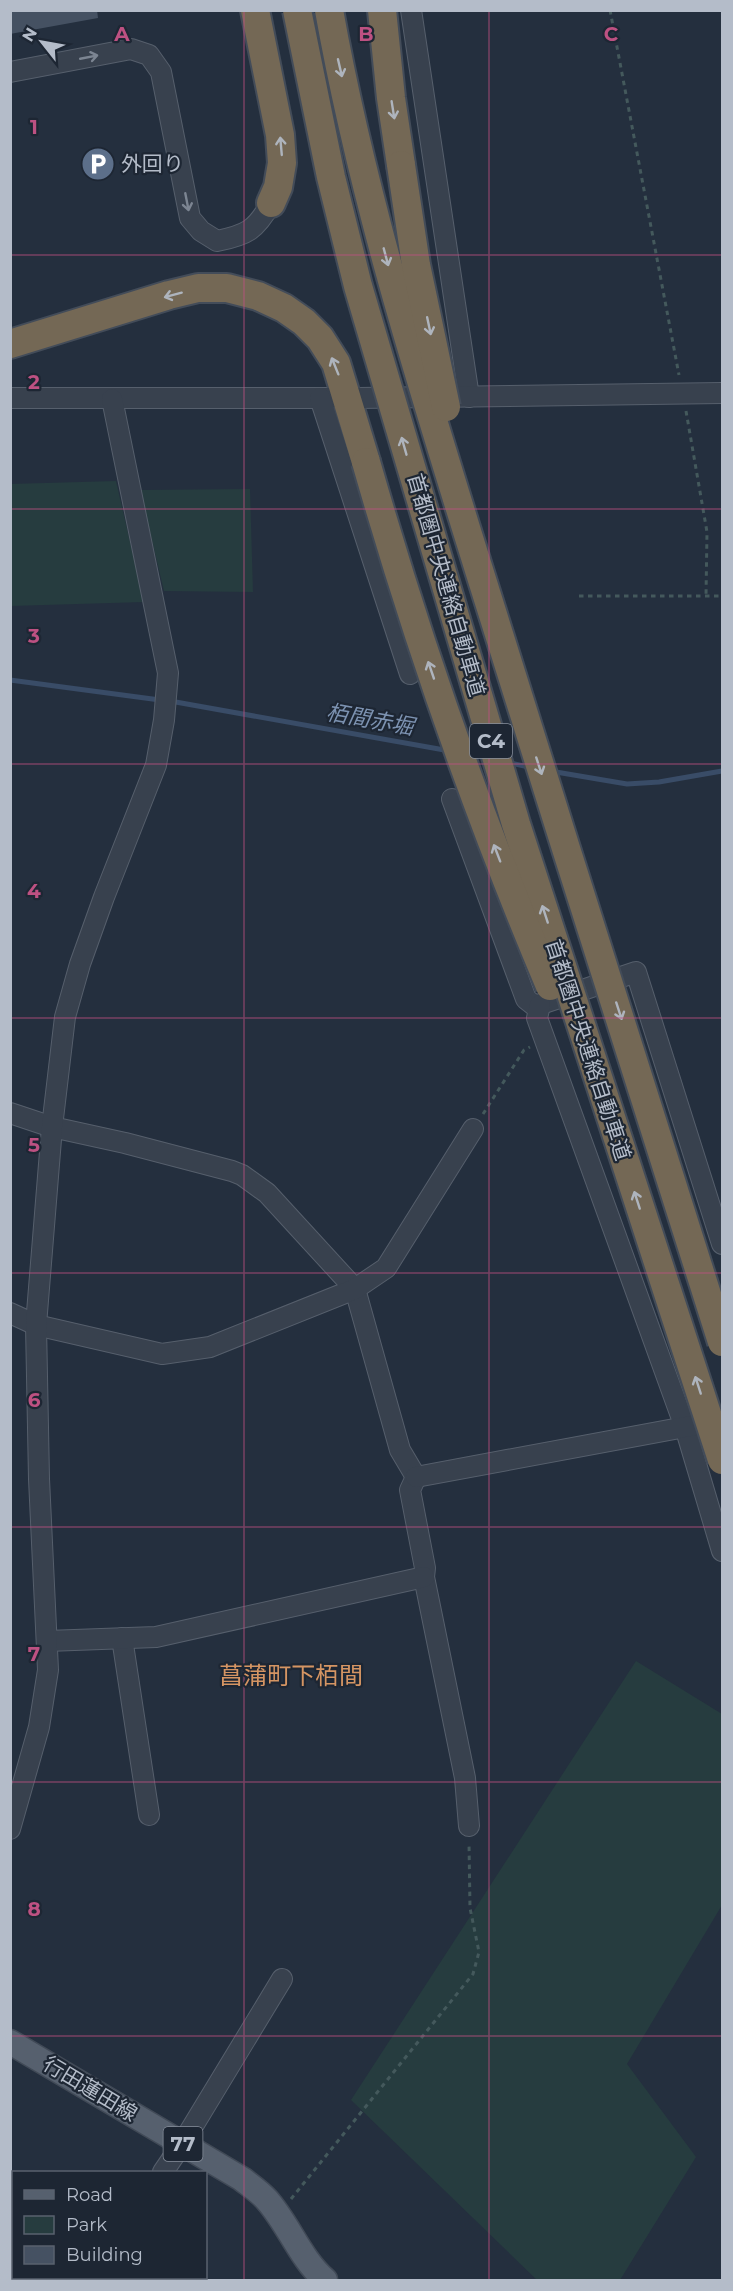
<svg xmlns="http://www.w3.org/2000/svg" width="733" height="2291" font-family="Montserrat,'Noto Sans JP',sans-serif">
<rect width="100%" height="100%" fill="#242f3e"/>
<g fill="#263c3f">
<path d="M 116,481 L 144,602 L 11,606 L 10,484 Z"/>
<path d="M 250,489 L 253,592 L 164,591 L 140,490 Z"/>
<path d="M 636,1661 L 722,1714 L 722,1905 L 627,2064 L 696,2157 L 620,2280 L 537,2280 L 351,2100 Z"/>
</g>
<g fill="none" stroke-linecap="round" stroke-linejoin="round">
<g stroke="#394c67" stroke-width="5">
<path d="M 10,680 L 160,700"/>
<path d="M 170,701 L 450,751"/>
<path d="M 506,762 L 529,767"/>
<path d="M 550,771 L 627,784 L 659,782 L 722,771"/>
</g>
</g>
<path fill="#455162" d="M 10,10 L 97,10 L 98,18 L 10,34 Z"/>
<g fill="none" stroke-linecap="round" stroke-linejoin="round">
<g stroke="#565f6c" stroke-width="22">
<g id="minor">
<path d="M 411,10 L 469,397"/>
<path d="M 10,72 L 131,49 L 149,55 L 161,72 L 190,218 L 201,231 L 217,241 C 247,235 256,230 271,203"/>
<path d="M 10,398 L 330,398"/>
<path d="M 320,398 L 410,674"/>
<path d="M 358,398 L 722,393"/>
<path d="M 452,799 L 526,999 L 535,1006 L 636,972 L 722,1244"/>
<path d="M 540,1005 L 537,1018 L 685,1427 L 722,1551"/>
<path d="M 10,1113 L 52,1127 L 125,1143 L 232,1171 L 242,1175 L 267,1193 L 355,1289 L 400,1450 L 416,1477"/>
<path d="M 10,1313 L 36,1325 L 162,1354 L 210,1347 L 355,1289 L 386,1268 L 473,1129"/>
<path d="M 416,1477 L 410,1490 L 425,1568 L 424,1577 L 465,1778 L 469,1826"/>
<path d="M 416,1477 L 696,1425"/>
<path d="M 122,1638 L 149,1815"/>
<path d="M 47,1641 L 156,1637 L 424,1577"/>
<path d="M 10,1829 L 39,1727 L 48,1670 L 39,1479 L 36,1325 L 52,1127 L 65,1017 L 80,964 L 104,897 L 156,765 L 164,720 L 168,673 L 112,399"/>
<path d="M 163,2172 L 182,2144 L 282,1979"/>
<path d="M 70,2280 L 73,2278"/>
</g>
</g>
<g stroke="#414a57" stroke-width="27">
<path id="major" d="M 10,2042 L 242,2179 C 251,2186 260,2192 267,2200 C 289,2225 300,2258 325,2280"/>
</g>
<g stroke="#434c59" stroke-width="32">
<g id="highway">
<path d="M 255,10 L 280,135 L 282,163 L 278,187 L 271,203"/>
<path d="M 382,10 L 391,98 L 401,165"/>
<path d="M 10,344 L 169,295 L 198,288 L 227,288 L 258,296 L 284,308 L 304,322 L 320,338 L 336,363 L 366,462"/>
</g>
</g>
<g stroke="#44595c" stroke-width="3" stroke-dasharray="4.5 4.5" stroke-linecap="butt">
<path d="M 610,10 L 679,375"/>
<path d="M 686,411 L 707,532 L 706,596"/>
<path d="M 579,596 L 722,596"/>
<path d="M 483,1114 L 524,1050 L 530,1047"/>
<path d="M 291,2199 L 473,1974 L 479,1952 L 470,1908 L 469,1843"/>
</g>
<use href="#minor" stroke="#38414e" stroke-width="20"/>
<use href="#major" stroke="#56606e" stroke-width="24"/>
<use href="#highway" stroke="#746855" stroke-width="28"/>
<g stroke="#434c59" stroke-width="32" stroke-linecap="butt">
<g id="highway-bridge">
<path d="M 297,10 L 331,177 L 358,286 L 516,824 L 722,1460"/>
<path d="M 329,10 C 363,201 422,386 479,570 C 558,828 642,1084 722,1342"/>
<path d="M 401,165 L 416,265 L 446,407"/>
<path d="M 366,462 C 417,640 478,816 550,986"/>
</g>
</g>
<use href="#highway-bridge" stroke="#746855" stroke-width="28"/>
</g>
<defs><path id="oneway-shaft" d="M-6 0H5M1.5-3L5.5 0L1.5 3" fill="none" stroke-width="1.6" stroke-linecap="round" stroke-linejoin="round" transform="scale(1.5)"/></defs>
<g stroke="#7c8592">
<use href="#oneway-shaft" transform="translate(89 57) rotate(-11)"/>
<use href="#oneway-shaft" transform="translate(187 202) rotate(79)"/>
</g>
<g stroke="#aeb4bd">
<use href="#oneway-shaft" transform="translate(340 68) rotate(77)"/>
<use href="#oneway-shaft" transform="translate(393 110) rotate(81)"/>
<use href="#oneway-shaft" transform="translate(281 146) rotate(-95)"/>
<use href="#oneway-shaft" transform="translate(386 257) rotate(75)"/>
<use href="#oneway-shaft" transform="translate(173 295) rotate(165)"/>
<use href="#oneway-shaft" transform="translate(429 326) rotate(78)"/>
<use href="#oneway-shaft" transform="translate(335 366) rotate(-112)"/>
<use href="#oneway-shaft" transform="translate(404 446) rotate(-106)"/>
<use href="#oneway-shaft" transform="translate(431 670) rotate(-109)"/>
<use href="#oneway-shaft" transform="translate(539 766) rotate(72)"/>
<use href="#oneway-shaft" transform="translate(497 853) rotate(-111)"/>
<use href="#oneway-shaft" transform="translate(545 914) rotate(-108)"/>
<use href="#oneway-shaft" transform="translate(619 1011) rotate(72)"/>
<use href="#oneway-shaft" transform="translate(637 1200) rotate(-108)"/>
<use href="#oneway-shaft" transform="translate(698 1385) rotate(-108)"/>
</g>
<path fill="none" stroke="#bd5182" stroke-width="1.5" stroke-opacity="0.55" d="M 244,10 L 244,2280M 489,10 L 489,2280M 10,255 L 722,255M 10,509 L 722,509M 10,764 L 722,764M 10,1018 L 722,1018M 10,1273 L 722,1273M 10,1527 L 722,1527M 10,1782 L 722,1782M 10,2036 L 722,2036"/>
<defs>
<g id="parking-disc" transform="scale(1.725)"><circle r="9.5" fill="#5c6f8a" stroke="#1d2633"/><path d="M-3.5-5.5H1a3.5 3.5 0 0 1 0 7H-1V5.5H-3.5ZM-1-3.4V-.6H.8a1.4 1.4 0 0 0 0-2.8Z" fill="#fff"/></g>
</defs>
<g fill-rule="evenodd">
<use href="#parking-disc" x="98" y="164"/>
</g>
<g text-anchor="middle" stroke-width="4.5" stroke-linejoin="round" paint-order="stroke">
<g fill="#1d2633" stroke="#878f9c" stroke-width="1.5">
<rect x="470" y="724" width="42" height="34" rx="4.5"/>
<rect x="163.5" y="2127" width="39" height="34" rx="4.5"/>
</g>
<g font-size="20" font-weight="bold" fill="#b4bcc9">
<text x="491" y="748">C4</text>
<text x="183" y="2151">77</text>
</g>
<g font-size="21" fill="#b4bcc9" stroke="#1d2633" text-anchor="start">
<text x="121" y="171">外回り</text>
</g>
<g font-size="21" fill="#b4bcc9" stroke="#1d2633">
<text transform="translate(446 585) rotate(74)" y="7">首都圏中央連絡自動車道</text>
<text transform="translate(588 1050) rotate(72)" y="7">首都圏中央連絡自動車道</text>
<text transform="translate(90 2089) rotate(31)" y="7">行田蓮田線</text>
</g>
<g font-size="22" font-style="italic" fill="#7c92b1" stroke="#1d2633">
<text transform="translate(370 719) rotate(10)" y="8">栢間赤堀</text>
</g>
<g font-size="24" fill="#d59563" stroke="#1d2633">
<text x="291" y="1684">菖蒲町下栢間</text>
</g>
</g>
<g font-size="20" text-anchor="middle" font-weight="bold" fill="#bd5182" stroke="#1d2633" stroke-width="4.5" stroke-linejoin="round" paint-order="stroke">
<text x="122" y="41">A</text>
<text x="366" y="41">B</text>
<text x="611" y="41">C</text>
<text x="34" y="134">1</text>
<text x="34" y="389">2</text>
<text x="34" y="643">3</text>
<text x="34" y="898">4</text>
<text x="34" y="1152">5</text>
<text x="34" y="1407">6</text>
<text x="34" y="1661">7</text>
<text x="34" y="1916">8</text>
</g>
<rect width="733" height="2291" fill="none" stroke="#b4bcc9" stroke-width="24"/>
<rect x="12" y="2171" width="195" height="108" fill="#1d2633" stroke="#59626f" stroke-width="1.5"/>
<rect x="24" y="2190" width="30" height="9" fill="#56606e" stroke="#59626f" stroke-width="1.5"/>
<text x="66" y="2201" font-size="18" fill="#b4bcc9">Road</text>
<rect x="24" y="2216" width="30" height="18" fill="#263c3f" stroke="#59626f" stroke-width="1.5"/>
<text x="66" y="2231" font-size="18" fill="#b4bcc9">Park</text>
<rect x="24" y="2246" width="30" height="18" fill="#455162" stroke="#59626f" stroke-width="1.5"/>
<text x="66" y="2261" font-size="18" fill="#b4bcc9">Building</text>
<g transform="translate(42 42) rotate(301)" stroke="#1d2633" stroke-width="4.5" paint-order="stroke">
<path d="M0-4.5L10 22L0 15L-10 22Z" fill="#b4bcc9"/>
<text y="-9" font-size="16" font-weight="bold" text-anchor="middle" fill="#b4bcc9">N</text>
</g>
</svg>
